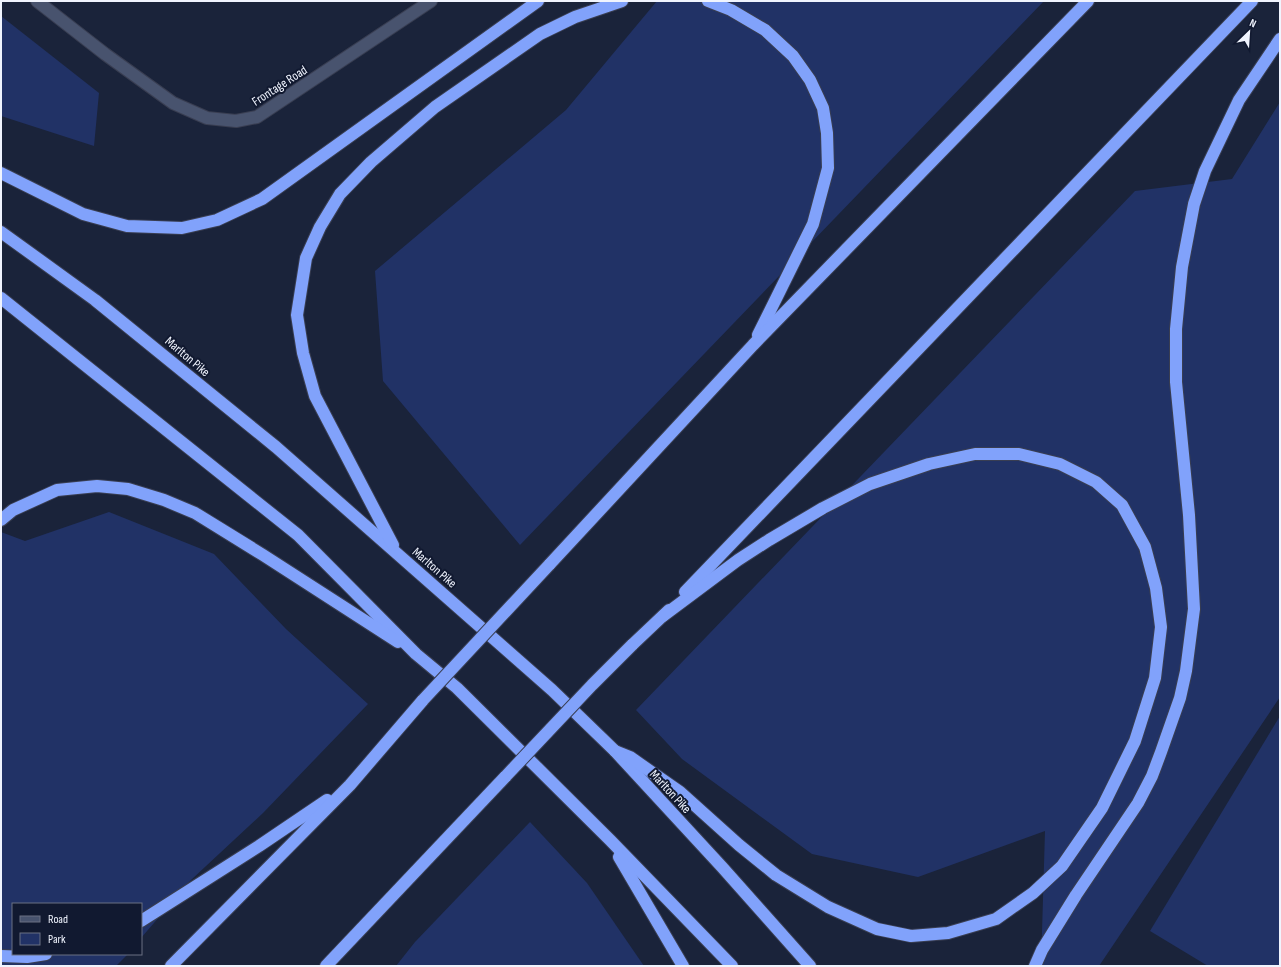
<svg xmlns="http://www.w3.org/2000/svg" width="1281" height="967" font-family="'Sofia Sans Condensed',sans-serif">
<rect width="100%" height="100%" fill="#1a233a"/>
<g fill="#213266">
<path d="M 657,1 L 1044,1 L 520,545 L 383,381 L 375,271 L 566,110 Z"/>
<path d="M 1,16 L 99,93 L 94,146 L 1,116 Z"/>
<path d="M 1280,102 L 1280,697 L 1099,966 L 1041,966 L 1045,831 L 918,877 L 812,854 L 682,759 L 636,710 L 1135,191 L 1232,179 Z"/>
<path d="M 109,512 L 214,554 L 286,629 L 368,704 L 263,813 L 191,880 L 141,938 L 141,904 L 13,904 L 13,954 L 128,954 L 116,966 L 1,966 L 1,532 L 25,541 Z"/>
<path d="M 1280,716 L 1280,966 L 1208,966 L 1150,931 Z"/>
<path d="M 530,822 L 587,883 L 644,966 L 396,966 L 415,942 Z"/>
</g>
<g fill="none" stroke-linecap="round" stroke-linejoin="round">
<g stroke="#393e52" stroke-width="14">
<path id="minor" d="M 37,1 L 105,54 L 173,103 L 207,118 L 236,121 L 257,117 L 431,1"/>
</g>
<g stroke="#393e52" stroke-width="14">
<g id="highway">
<path d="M 708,1 L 731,10 L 765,30 L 793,56 L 810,80 L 823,108 L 827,133 L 828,168 L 813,224 L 758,335"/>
<path d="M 1,173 L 83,214 L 127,226 L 182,228 L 217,220 L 262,199 L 538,1"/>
<path d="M 1,232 L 95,300 L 276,447 L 552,690 L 615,751 L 722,867 L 810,966"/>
<path d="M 1,298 L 298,535 L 416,654 L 457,688 L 610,840 L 732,966"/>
<path d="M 1,520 L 13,510 L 57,490 L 97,486 L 128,489 L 164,500 L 195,513 L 263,555 L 398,642"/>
<path d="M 393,545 L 315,396 L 303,353 L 297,315 L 306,258 L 320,227 L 340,194 L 371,162 L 435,107 L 540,34 L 575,17 L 622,1"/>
<path d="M 549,565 L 753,345 L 1088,1"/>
<path d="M 685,592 L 1252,1"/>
<path d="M 632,645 L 669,610"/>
<path d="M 615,751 L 630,757 L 680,792 L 739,845 L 776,875 L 828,907 L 877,929 L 911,936 L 948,933 L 996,919 L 1033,893 L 1062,866 L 1102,808 L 1135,741 L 1155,678 L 1161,627 L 1156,588 L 1145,547 L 1122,505 L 1096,482 L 1060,464 L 1019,454 L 975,454 L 929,464 L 870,484 L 823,508 L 769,540 L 738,560 L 663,616"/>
<path d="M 619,857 L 683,966"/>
<path d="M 141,921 L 259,846 L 327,800"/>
<path d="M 1,956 L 27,957 L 46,954"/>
<path d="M 171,966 L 350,785 L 423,700"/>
<path d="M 326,966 L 506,776"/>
<path d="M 1035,966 L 1042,950 L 1076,895 L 1138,803 L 1152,776 L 1161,752 L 1180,698 L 1186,671 L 1194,609 L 1189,515 L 1176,382 L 1176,329 L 1182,267 L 1194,204 L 1205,171 L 1239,100 L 1280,39"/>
</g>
</g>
<use href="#minor" stroke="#48536e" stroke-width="12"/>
<use href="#highway" stroke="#81a2fb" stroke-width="12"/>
<g stroke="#393e52" stroke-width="14" stroke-linecap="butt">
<g id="highway-bridge">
<path d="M 423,700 L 549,565"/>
<path d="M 506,776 L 592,685 L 632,645"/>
</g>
</g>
<use href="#highway-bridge" stroke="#81a2fb" stroke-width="12"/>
</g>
<g text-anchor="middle" stroke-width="4" stroke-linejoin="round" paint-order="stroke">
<g font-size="13" fill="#f0f4fe" stroke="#111930">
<text transform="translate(279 85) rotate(-33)" y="5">Frontage Road</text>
<text transform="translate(188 356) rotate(40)" y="5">Marlton Pike</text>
<text transform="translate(435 567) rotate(41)" y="5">Marlton Pike</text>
<text transform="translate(671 791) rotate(47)" y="5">Marlton Pike</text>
</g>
</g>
<rect width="1281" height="967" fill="none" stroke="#f0f4fe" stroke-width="4"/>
<rect x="12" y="903" width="130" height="52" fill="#111930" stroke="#6a7182"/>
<rect x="20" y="916" width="20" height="6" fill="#48536e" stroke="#6a7182"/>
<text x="48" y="923" font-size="12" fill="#f0f4fe">Road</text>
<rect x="20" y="933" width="20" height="12" fill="#213266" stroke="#6a7182"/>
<text x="48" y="943" font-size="12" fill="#f0f4fe">Park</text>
<g transform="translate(1249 32) rotate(25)" stroke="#111930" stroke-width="3" paint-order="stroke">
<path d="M0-3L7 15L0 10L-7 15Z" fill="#f0f4fe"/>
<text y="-6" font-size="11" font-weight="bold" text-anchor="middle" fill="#f0f4fe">N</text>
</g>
</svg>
